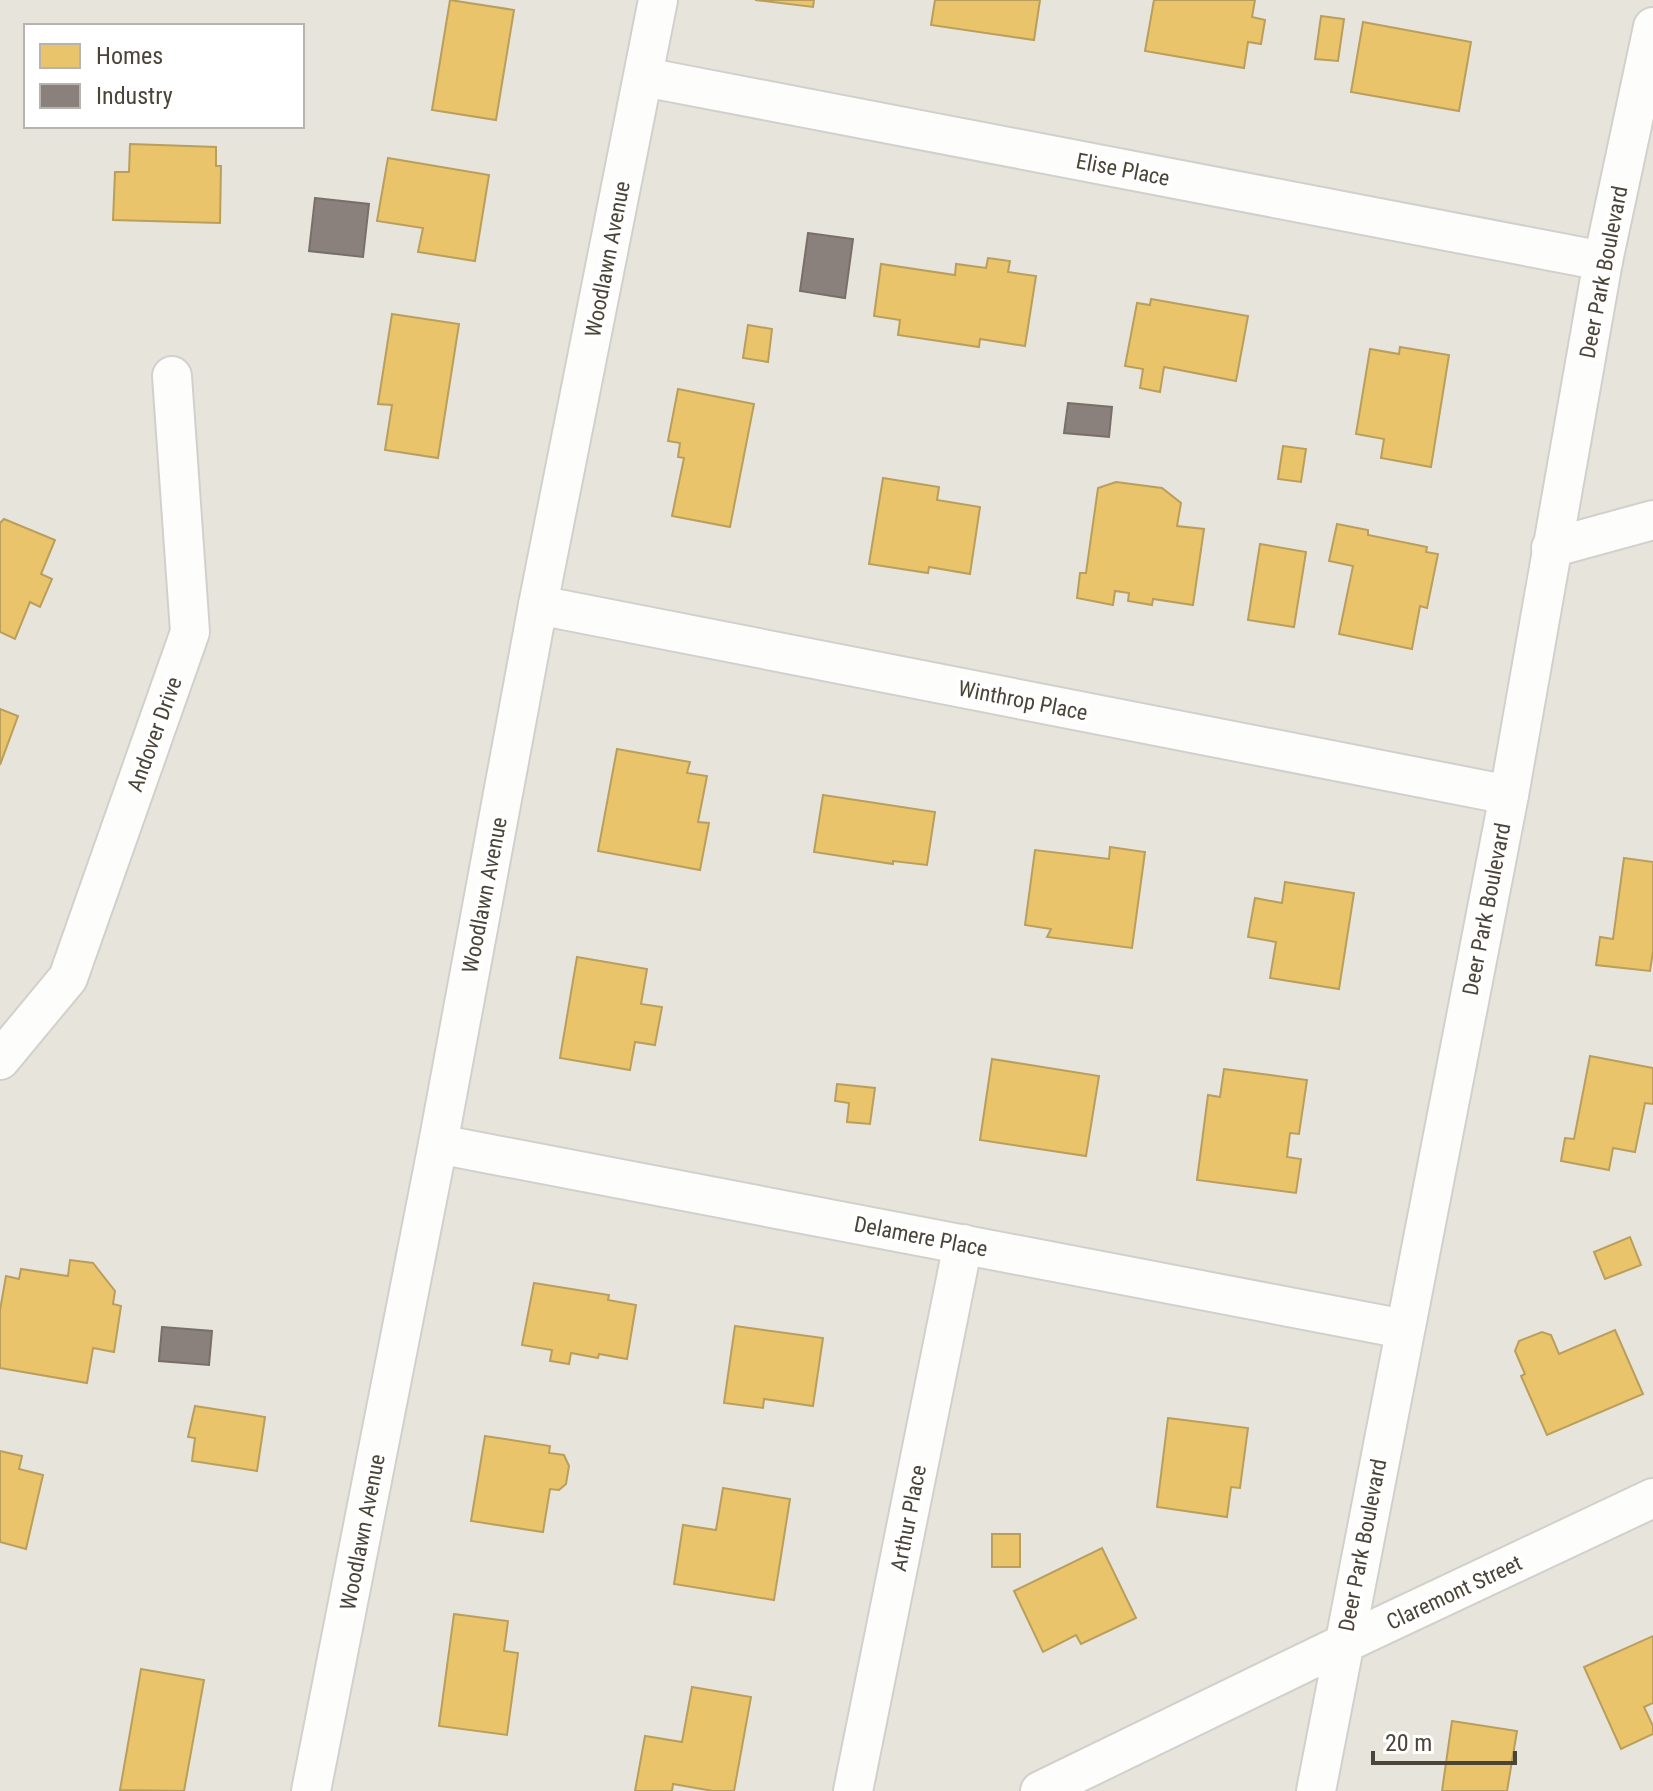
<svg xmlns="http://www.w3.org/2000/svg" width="1653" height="1791" font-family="'Roboto Condensed',sans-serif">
<rect width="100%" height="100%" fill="#f4f2ee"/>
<path fill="#e7e4dc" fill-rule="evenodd" d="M 0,0 L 1653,0 L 1653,1791 L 0,1791 ZM 26,26 L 302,26 L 302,126 L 26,126 Z"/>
<g fill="#e9c46a" stroke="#ba9e5b" stroke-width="2">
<path d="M 450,0 L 514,10 L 496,120 L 432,110 Z"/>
<path d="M 755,0 L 814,0 L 813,7 Z"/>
<path d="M 935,0 L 1040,0 L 1034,40 L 931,25 Z"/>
<path d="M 1154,0 L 1255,0 L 1252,17 L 1265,20 L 1261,44 L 1248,42 L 1244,68 L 1145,51 Z"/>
<path d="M 1321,16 L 1344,19 L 1338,61 L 1315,59 Z"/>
<path d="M 1363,22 L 1471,42 L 1459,111 L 1351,92 Z"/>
<path d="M 130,144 L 216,147 L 216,166 L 221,166 L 220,223 L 113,220 L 115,172 L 129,172 Z"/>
<path d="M 388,158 L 489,175 L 475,261 L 418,252 L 423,228 L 377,221 Z"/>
<path d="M 988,258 L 1010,261 L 1008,272 L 1036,276 L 1025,346 L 980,339 L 979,347 L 898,335 L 900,320 L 874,316 L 881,264 L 955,275 L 956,264 L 986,268 Z"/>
<path d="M 1151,299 L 1248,316 L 1236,381 L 1164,367 L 1160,392 L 1140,388 L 1143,369 L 1125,366 L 1137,303 L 1150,305 Z"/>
<path d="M 392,314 L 459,324 L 438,458 L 385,450 L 392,405 L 378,404 Z"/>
<path d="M 748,325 L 772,329 L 768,362 L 743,358 Z"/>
<path d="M 1400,347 L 1449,355 L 1431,467 L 1381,458 L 1384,439 L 1356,434 L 1370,349 L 1399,354 Z"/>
<path d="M 678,389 L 754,404 L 730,527 L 672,516 L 684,458 L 678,457 L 680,443 L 668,441 Z"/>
<path d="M 1283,446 L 1306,449 L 1301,482 L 1278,479 Z"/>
<path d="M 883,478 L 939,487 L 937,500 L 980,507 L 970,574 L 929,567 L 928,573 L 869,564 Z"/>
<path d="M 1116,482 L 1162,488 L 1181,503 L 1177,526 L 1204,529 L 1193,605 L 1153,599 L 1152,605 L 1128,601 L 1129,593 L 1115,591 L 1113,605 L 1077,598 L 1080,573 L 1086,573 L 1098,488 Z"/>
<path d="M 4,519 L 55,540 L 41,574 L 52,579 L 40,607 L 30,602 L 15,639 L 0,632 L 0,523 Z"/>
<path d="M 1337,524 L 1368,530 L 1368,535 L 1427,547 L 1426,552 L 1438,554 L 1427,608 L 1420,606 L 1412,649 L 1339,634 L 1353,566 L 1329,561 Z"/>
<path d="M 1260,544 L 1306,552 L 1294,627 L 1248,620 Z"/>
<path d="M 0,709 L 18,716 L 0,765 Z"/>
<path d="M 617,749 L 690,762 L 687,773 L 707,776 L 698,822 L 709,823 L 700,870 L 598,851 Z"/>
<path d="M 823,795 L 935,812 L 927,865 L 893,861 L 893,864 L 814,852 Z"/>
<path d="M 1110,847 L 1145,852 L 1132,948 L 1047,937 L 1051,929 L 1025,925 L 1035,850 L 1109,859 Z"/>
<path d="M 1624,858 L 1653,862 L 1653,951 L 1650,971 L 1596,965 L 1600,937 L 1613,939 Z"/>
<path d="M 1285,882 L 1354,893 L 1339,989 L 1270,978 L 1276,942 L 1248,937 L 1255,898 L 1282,903 Z"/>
<path d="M 577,957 L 647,969 L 641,1004 L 662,1007 L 655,1045 L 635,1042 L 630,1070 L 560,1058 Z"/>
<path d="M 1590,1056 L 1653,1068 L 1653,1104 L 1645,1103 L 1635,1152 L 1613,1148 L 1609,1170 L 1561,1161 L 1565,1138 L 1574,1139 Z"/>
<path d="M 992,1059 L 1099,1076 L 1086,1156 L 980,1140 Z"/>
<path d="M 1224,1069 L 1307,1080 L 1299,1134 L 1290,1133 L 1287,1157 L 1301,1159 L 1296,1193 L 1197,1180 L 1208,1095 L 1220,1097 Z"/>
<path d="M 837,1084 L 875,1088 L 870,1124 L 847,1122 L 849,1103 L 835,1101 Z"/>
<path d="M 1630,1237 L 1641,1265 L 1605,1279 L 1594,1252 Z"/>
<path d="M 70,1260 L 93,1263 L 115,1291 L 113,1304 L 121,1306 L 114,1352 L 93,1348 L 87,1383 L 0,1368 L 0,1310 L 6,1276 L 19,1279 L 21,1269 L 68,1276 Z"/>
<path d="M 534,1283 L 609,1295 L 608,1300 L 636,1305 L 627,1359 L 599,1354 L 598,1358 L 571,1353 L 569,1364 L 550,1361 L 552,1350 L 522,1345 Z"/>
<path d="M 735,1326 L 823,1338 L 813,1406 L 764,1399 L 763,1408 L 724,1403 Z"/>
<path d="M 1615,1330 L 1643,1394 L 1547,1435 L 1521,1376 L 1525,1374 L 1515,1351 L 1519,1341 L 1542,1332 L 1551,1335 L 1559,1354 Z"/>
<path d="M 195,1406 L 265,1417 L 257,1471 L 192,1461 L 195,1438 L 188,1437 Z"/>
<path d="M 1168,1418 L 1248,1428 L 1240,1488 L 1231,1487 L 1227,1517 L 1157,1507 Z"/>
<path d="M 485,1436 L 550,1446 L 549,1453 L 564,1455 L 569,1466 L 566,1484 L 559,1490 L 550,1489 L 543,1532 L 471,1521 Z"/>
<path d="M 0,1451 L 22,1456 L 19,1469 L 43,1475 L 26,1549 L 0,1542 Z"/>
<path d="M 723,1488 L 790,1499 L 774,1600 L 674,1584 L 683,1525 L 716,1530 Z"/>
<rect x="992" y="1534" width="28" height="33"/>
<path d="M 1102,1548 L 1136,1618 L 1081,1644 L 1076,1635 L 1043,1652 L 1014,1591 Z"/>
<path d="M 454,1614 L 508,1621 L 504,1651 L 518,1653 L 507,1735 L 439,1726 Z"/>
<path d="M 1653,1636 L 1653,1703 L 1644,1707 L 1653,1726 L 1653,1734 L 1621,1749 L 1584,1667 Z"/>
<path d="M 141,1669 L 204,1680 L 184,1791 L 120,1790 Z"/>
<path d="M 692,1687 L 751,1697 L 734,1791 L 713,1791 L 673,1784 L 672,1791 L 635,1791 L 645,1736 L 682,1742 Z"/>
<path d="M 1452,1721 L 1517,1731 L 1507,1791 L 1442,1791 Z"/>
</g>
<g fill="#8a817c" stroke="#776f68" stroke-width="2">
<path d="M 315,198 L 369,204 L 363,257 L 309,251 Z"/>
<path d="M 808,233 L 853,239 L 845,298 L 800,291 Z"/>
<path d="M 1068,403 L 1112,407 L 1109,437 L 1064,433 Z"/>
<path d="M 162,1327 L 212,1331 L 209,1365 L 159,1361 Z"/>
</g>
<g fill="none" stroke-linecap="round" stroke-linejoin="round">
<g stroke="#d2d0cb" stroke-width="42">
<g id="street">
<path d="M 644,77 L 1603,261"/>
<path d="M 1551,548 L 1653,520"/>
<path d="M 538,605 L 1509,795"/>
<path d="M 0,1060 L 68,978 L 190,632 L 172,376"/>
<path d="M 438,1144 L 1404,1329"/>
<path d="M 311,1791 L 438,1144 L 538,605 L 658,0"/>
<path d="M 853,1791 L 963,1244"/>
<path d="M 1040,1791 L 1343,1644 L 1653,1498"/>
<path d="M 1316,1791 L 1509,795 L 1603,261 L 1653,27"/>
</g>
</g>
<use href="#street" stroke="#fdfdfc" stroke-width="38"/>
</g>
<g text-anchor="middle" stroke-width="8" stroke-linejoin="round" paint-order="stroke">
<g font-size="22" fill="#4b4439" stroke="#fff">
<text transform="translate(1123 169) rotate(11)" y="8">Elise Place</text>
<text transform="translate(607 259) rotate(-79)" y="8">Woodlawn Avenue</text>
<text transform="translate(1603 272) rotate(-79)" y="8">Deer Park Boulevard</text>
<text transform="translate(1023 700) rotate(11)" y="8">Winthrop Place</text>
<text transform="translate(154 734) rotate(-70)" y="8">Andover Drive</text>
<text transform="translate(484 895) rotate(-79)" y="8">Woodlawn Avenue</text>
<text transform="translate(1486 909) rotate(-79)" y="8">Deer Park Boulevard</text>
<text transform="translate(921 1236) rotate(11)" y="8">Delamere Place</text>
<text transform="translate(908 1518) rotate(-79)" y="8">Arthur Place</text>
<text transform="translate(362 1532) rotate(-79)" y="8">Woodlawn Avenue</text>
<text transform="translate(1362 1545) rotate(-79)" y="8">Deer Park Boulevard</text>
<text transform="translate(1454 1592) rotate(-25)" y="8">Claremont Street</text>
</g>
</g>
<rect x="24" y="24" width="280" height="104" fill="#ffffff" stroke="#b7b4b0" stroke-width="2"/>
<rect x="40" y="44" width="40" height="24" fill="#e9c46a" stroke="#b7b4b0" stroke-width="2"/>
<text x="96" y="64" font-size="24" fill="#4b4439">Homes</text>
<rect x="40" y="84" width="40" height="24" fill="#8a817c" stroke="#b7b4b0" stroke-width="2"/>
<text x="96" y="104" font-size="24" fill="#4b4439">Industry</text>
<path d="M1373 1751v12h142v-12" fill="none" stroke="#4b4439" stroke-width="4"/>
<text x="1385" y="1751" font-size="24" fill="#4b4439" stroke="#ffffff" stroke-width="6" paint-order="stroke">20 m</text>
</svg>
